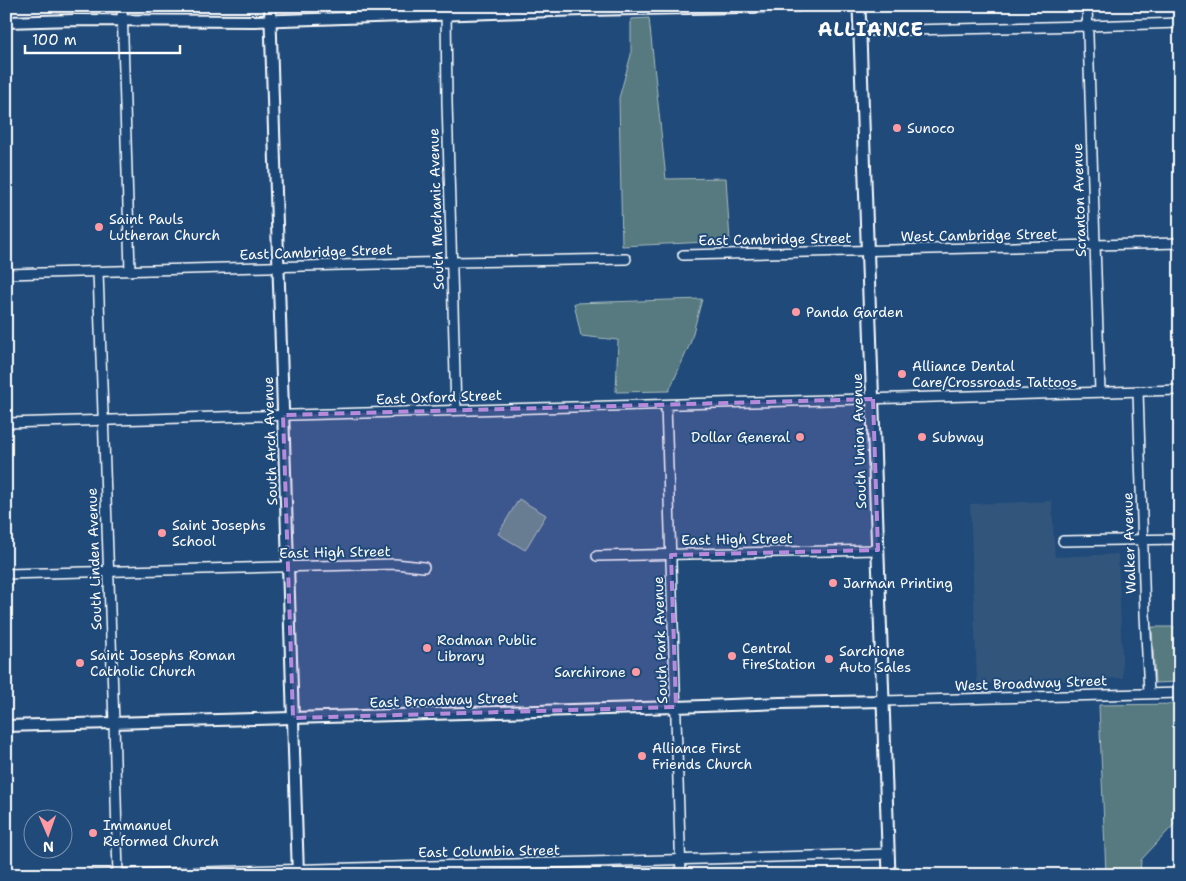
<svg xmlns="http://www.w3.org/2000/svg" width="1186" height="881" font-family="'Shantell Sans',sans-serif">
<rect width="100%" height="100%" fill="#1f4a7a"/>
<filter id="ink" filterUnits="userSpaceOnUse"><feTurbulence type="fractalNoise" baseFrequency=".02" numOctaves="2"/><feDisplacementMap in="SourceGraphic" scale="10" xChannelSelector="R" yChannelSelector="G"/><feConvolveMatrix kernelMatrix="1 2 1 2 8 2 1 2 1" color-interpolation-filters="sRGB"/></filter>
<g filter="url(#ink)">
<path fill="#31557b" d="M 1052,501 L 1055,557 L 1118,554 L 1123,678 L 977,684 L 970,504 Z"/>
<g fill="#567a7f" stroke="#aabcbf">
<path d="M 649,18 L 666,179 L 726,178 L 730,241 L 622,246 L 619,98 L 631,55 L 631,19 Z"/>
<path d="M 702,299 L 690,344 L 669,391 L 616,392 L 618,340 L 581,336 L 574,303 Z"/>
<path d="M 519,499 L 546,515 L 525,550 L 498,534 Z"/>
<path d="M 1152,627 L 1180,627 L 1180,682 L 1155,683 Z"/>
<path d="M 1180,704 L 1180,818 L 1141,860 L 1140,875 L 1106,875 L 1099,705 Z"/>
</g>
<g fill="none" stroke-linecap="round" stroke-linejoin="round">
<g stroke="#fff" stroke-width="12">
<g id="minor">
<path d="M 122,6 L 130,271"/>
<path d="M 446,6 L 447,102 L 456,410"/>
<path d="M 1087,6 L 1100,392"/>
<path d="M 860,31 L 1087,26 L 1180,23"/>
<path d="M 683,255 L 1180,243"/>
<path d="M 98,272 L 114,723 L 118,875"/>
<path d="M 6,274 L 452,262 L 626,259"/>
<path d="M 1138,391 L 1145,614 L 1149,693"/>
<path d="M 666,405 L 681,875"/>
<path d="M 6,423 L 1180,390"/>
<path d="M 1063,541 L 1180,539"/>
<path d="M 597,556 L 878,550"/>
<path d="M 6,574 L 395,564 L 424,567"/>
<path d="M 883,701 L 1180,693"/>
<path d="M 90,875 L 889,854"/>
</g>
</g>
<g stroke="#fff" stroke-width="14">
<g id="tertiary">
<path d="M 270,6 L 298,875"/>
<path d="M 6,22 L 74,20 L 254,21 L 583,10 L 798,6"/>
<path d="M 6,726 L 676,707 L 780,703 L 883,701"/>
</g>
</g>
<g stroke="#fff" stroke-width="15">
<path id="secondary" d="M 859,6 L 889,875"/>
</g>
<use href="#minor" stroke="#1f4a7a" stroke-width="9"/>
<use href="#tertiary" stroke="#1f4a7a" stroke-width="10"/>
<use href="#secondary" stroke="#1f4a7a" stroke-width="11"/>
</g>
</g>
<path fill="#b68bdc" fill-opacity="0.2" stroke="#b68bdc" stroke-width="4" stroke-dasharray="10 6" stroke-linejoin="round" d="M 873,399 L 878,550 L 671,555 L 676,707 L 293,718 L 283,415 Z"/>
<g fill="#ff9aa2" stroke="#1f4a7a" stroke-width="2">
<circle cx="897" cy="128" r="5"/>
<circle cx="99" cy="227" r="5"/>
<circle cx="796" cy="312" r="5"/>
<circle cx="902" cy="374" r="5"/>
<circle cx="800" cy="437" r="5"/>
<circle cx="922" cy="437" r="5"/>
<circle cx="162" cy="533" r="5"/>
<circle cx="833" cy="583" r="5"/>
<circle cx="427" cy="648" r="5"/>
<circle cx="732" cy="656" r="5"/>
<circle cx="829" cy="659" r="5"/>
<circle cx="80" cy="663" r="5"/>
<circle cx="636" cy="672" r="5"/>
<circle cx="642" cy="756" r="5"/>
<circle cx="93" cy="833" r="5"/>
</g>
<g text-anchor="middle" stroke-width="4" stroke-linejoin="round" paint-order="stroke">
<g font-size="14" fill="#fff" stroke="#1f4a7a" text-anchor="start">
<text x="907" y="133">Sunoco</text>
<text x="109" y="224">Saint Pauls<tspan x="109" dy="16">Lutheran Church</tspan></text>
<text x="806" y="317">Panda Garden</text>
<text x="912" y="371">Alliance Dental<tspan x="912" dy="16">Care/Crossroads Tattoos</tspan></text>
<text x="790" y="442" text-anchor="end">Dollar General</text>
<text x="932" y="442">Subway</text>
<text x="172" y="530">Saint Josephs<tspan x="172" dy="16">School</tspan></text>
<text x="843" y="588">Jarman Printing</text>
<text x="437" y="645">Rodman Public<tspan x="437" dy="16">Library</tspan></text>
<text x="742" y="653">Central<tspan x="742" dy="16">FireStation</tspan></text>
<text x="839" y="656">Sarchione<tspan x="839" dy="16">Auto Sales</tspan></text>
<text x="90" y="660">Saint Josephs Roman<tspan x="90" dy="16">Catholic Church</tspan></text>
<text x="626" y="677" text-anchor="end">Sarchirone</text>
<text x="652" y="753">Alliance First<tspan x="652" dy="16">Friends Church</tspan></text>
<text x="103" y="830">Immanuel<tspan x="103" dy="16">Reformed Church</tspan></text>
</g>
<g font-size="14" fill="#fff" stroke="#1f4a7a">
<text transform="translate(1079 200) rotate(-92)" y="5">Scranton Avenue</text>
<text transform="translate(436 209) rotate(-92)" y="5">South Mechanic Avenue</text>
<text transform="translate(979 235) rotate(-1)" y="5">West Cambridge Street</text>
<text transform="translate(775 239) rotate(-1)" y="5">East Cambridge Street</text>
<text transform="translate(316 252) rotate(-2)" y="5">East Cambridge Street</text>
<text transform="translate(439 397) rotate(-2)" y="5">East Oxford Street</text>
<text transform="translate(270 441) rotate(-92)" y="5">South Arch Avenue</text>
<text transform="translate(859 441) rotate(-92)" y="5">South Union Avenue</text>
<text transform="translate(737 539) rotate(-1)" y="5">East High Street</text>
<text transform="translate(1129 543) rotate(-92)" y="5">Walker Avenue</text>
<text transform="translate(335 552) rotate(-1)" y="5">East High Street</text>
<text transform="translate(94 559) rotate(-92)" y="5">South Linden Avenue</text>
<text transform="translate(660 640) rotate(-92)" y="5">South Park Avenue</text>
<text transform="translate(1031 683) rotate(-2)" y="5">West Broadway Street</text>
<text transform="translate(444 700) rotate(-2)" y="5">East Broadway Street</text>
<text transform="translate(489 851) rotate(-1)" y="5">East Columbia Street</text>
</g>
<g font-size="19" font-weight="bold" letter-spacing="1" fill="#fff" stroke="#1f4a7a">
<text x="871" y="36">ALLIANCE</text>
</g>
</g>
<rect width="1186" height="881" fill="none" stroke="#1f4a7a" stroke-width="25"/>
<rect x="12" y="12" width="1161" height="856" fill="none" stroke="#fff" stroke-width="2" filter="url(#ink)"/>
<g transform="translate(48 834) rotate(178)"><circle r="24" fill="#1f4a7a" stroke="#7992af"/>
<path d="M0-4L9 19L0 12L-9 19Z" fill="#ff9aa2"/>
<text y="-8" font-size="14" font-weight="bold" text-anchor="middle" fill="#ffffff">N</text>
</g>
<path d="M25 45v8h155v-8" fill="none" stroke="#ffffff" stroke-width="2.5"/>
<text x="32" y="45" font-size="15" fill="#ffffff" stroke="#1f4a7a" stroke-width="4" paint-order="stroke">100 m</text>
</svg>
